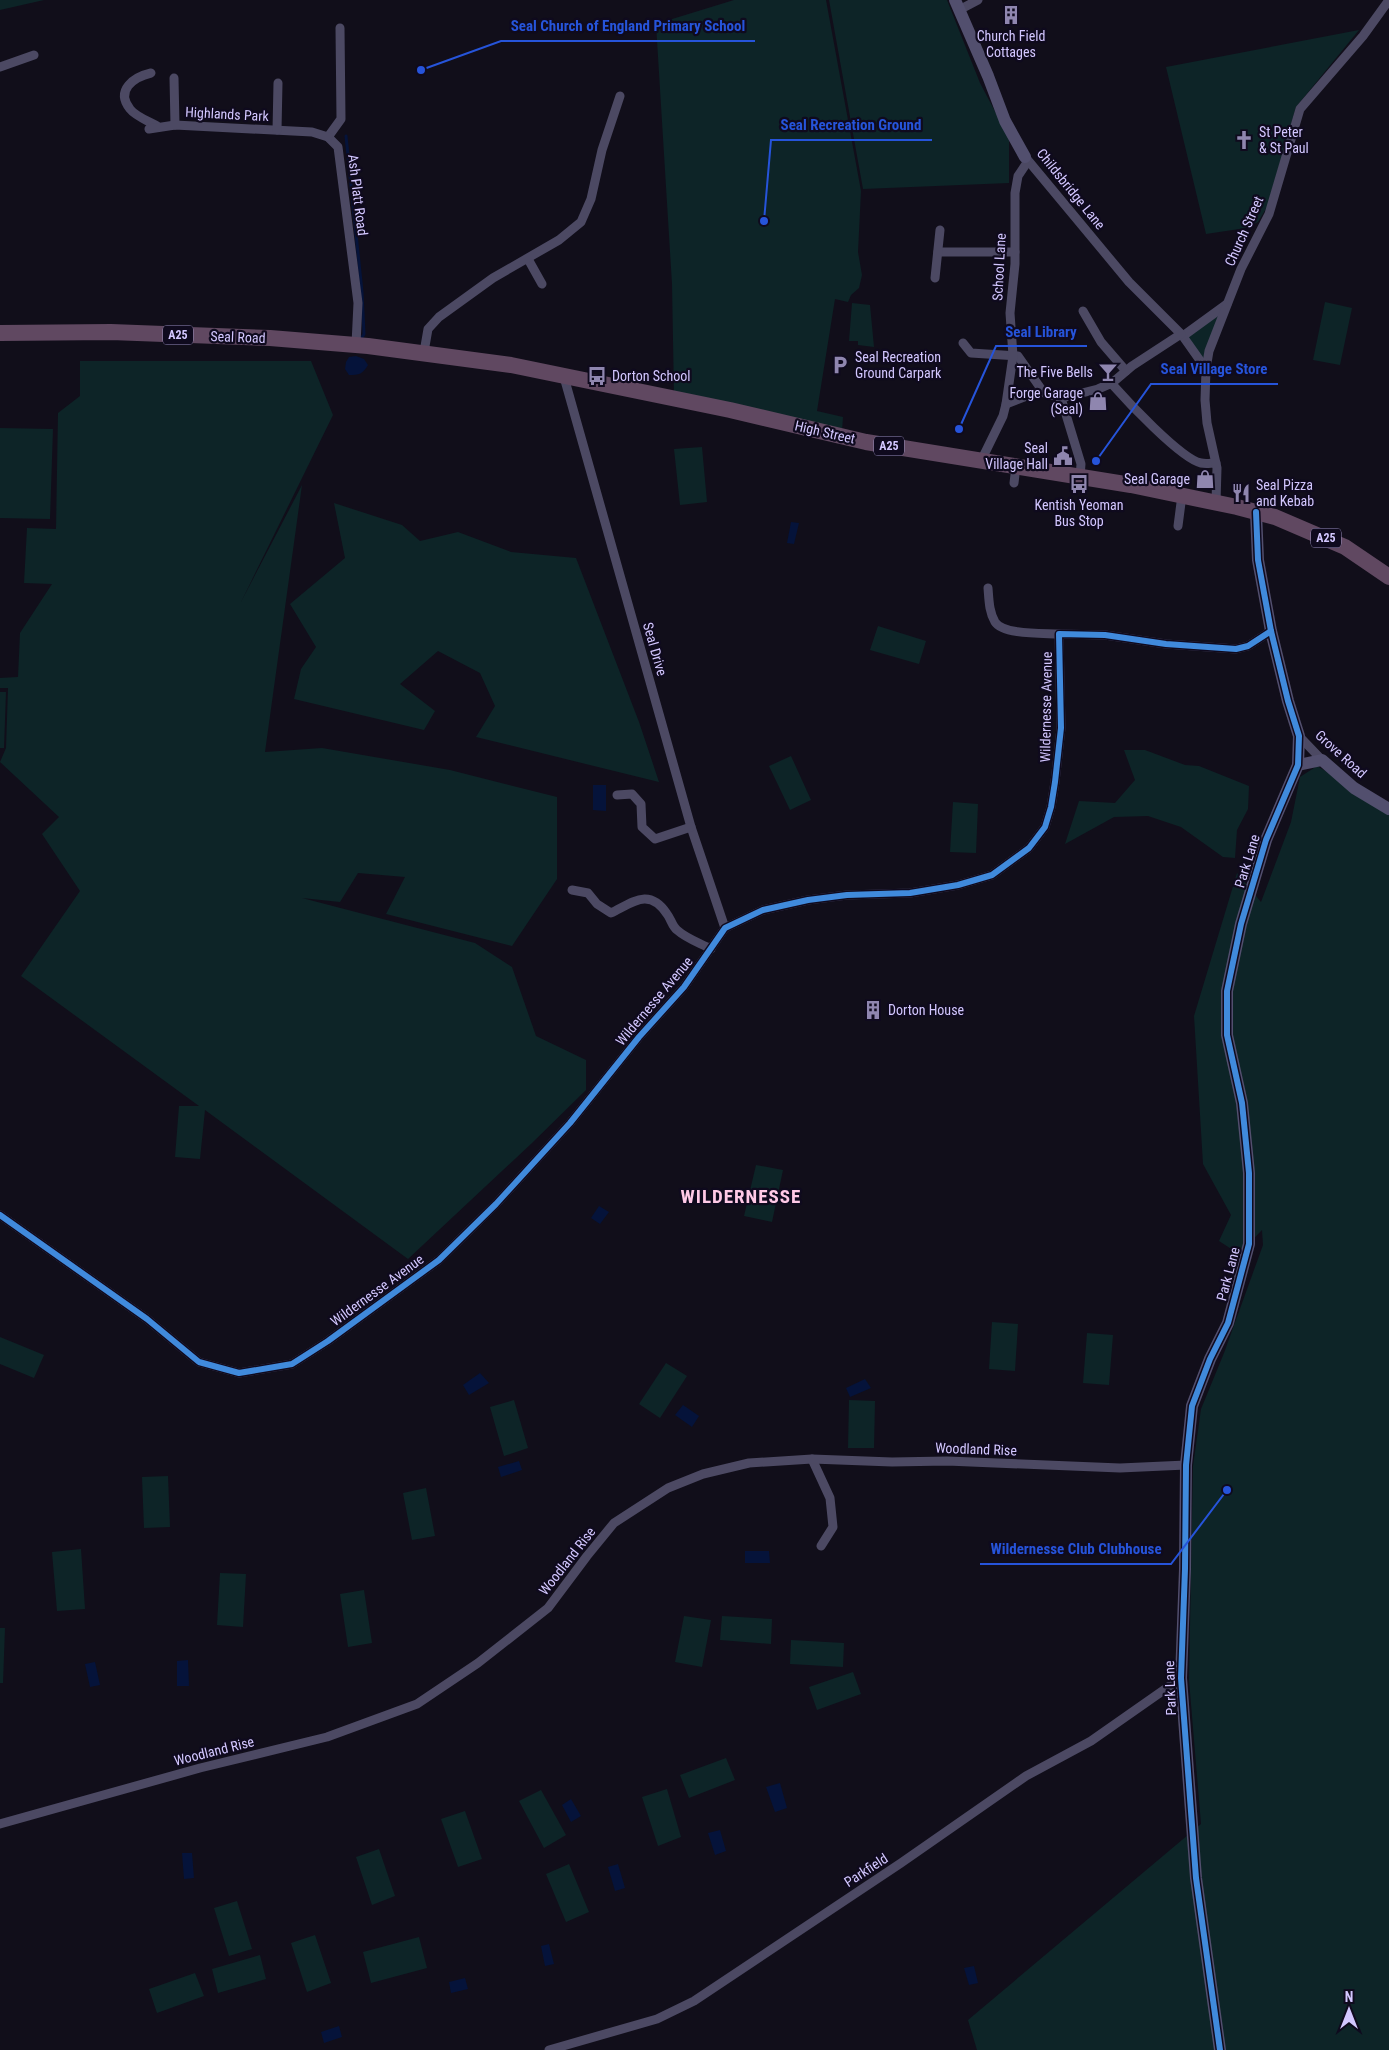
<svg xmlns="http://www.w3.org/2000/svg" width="1389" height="2050" viewBox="0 0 1389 2050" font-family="'Roboto Condensed',sans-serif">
	<rect width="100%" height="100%" fill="#110e1a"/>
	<!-- green -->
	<g fill="#0d2427">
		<polygon points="0,0 44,0 0,10"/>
		<polygon points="734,0 826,0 861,191 858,252 862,275 859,288 851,295 848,302 835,299 817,411 843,417 842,431 674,396 672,284 656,24"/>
		<polygon points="829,0 947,0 980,83 1009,138 1009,183 863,189"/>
		<polygon points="1359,30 1296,107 1267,207 1258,222 1246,228 1206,234 1166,67"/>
		<polygon points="1325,302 1352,308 1340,365 1313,360"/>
		<polygon points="852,303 870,305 874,347 858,345 858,341 849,341"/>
		<polygon points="1228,303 1206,369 1182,335"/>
		<polygon points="80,361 311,361 333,415 241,602 302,485 265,752 322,748 450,770 557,797 557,879 512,946 386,914 405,877 358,873 340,902 302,898 475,943 512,967 536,1036 586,1060 586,1090 532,1143 408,1259 205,1110 200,1159 175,1157 179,1106 199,1106 21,976 80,891 42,834 59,817 0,762 6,748 8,688 0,688 0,678 18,677 20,633 52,584 24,583 27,528 56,529 58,413 80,396"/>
		<polygon points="0,428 53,429 50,519 0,518"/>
		<polygon points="702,447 707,502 680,505 674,449"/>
		<polygon points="334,503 402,525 420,541 458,532 511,552 576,558 639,722 659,782 476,737 495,706 480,673 438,651 400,684 435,711 424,730 294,699 301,669 316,647 290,604 345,558"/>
		<polygon points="878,626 926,641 919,664 870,650"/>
		<polygon points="0,692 6,692 4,748 0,748"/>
		<polygon points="1124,750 1145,750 1185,765 1199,766 1249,786 1248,809 1237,830 1235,858 1223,857 1181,827 1148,816 1114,817 1065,844 1079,801 1115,803 1135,780"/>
		<polygon points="791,756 811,800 790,810 769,766"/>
		<polygon points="1317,766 1389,808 1389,2050 977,2050 968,2020 1201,1824 1189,1680 1193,1466 1201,1409 1224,1353 1263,1245 1262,1230 1239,1254 1219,1241 1231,1215 1203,1164 1194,1016 1237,873 1261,902 1291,822 1300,777"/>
		<polygon points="953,802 978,804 976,853 950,852"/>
		<polygon points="756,1165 783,1170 772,1222 744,1216"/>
		<polygon points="992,1322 1018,1324 1015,1371 989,1369"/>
		<polygon points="1087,1333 1113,1335 1109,1385 1083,1383"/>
		<polygon points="0,1337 44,1355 34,1378 0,1364"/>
		<polygon points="666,1363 687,1376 660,1418 639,1404"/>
		<polygon points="514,1400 528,1448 504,1456 490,1407"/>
		<polygon points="849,1400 875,1401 874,1448 848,1448"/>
		<polygon points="168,1476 170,1527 144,1528 142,1477"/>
		<polygon points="426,1488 435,1536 412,1540 403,1493"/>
		<polygon points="81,1549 85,1609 57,1611 52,1552"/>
		<polygon points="220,1573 246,1574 243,1627 217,1625"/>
		<polygon points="364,1590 372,1643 348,1647 340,1594"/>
		<polygon points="684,1616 711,1620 702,1667 675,1662"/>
		<polygon points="722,1616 772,1619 771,1644 720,1640"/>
		<polygon points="0,1628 5,1628 3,1683 0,1683"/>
		<polygon points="791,1640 844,1643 843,1667 790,1664"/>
		<polygon points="853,1672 861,1694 817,1710 809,1687"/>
		<polygon points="726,1758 735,1780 689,1798 680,1775"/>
		<polygon points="667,1789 681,1837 658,1846 642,1797"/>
		<polygon points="541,1790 566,1835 544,1848 519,1801"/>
		<polygon points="465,1811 482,1859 458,1867 441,1819"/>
		<polygon points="379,1849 395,1896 372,1905 356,1857"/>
		<polygon points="569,1864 589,1912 566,1922 546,1874"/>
		<polygon points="237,1901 252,1949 229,1956 214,1908"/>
		<polygon points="315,1935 331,1983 307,1992 291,1943"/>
		<polygon points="419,1937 427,1968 371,1983 363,1952"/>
		<polygon points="260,1955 266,1979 218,1993 212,1969"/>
		<polygon points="195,1973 204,1996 157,2013 149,1989"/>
	</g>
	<!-- water -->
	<g fill="#05133a">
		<path d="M 356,356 L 364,359 L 368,365 C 363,374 359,375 349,375 L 345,369 L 346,362 L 349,357 Z"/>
		<polygon points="791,522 799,523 794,544 787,543"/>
		<polygon points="593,785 606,785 606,811 593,810"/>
		<polygon points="599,1206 609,1212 600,1224 591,1218"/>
		<polygon points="480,1373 489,1383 469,1395 463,1385"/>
		<polygon points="865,1379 871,1388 850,1397 846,1388"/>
		<polygon points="683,1405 699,1416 692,1427 675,1415"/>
		<polygon points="519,1461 522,1470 501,1477 498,1467"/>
		<polygon points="745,1551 769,1551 770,1563 745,1563"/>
		<polygon points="188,1660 189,1686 177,1686 177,1661"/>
		<polygon points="95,1662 100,1685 90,1687 85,1664"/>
		<polygon points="780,1783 787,1808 775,1812 766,1787"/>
		<polygon points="571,1799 581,1816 571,1822 562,1805"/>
		<polygon points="720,1830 726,1851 715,1855 708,1833"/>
		<polygon points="182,1853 192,1853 194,1878 184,1879"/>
		<polygon points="618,1864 625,1888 615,1891 608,1867"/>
		<polygon points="549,1944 554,1964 545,1966 541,1946"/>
		<polygon points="974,1966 978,1983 969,1985 964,1968"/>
		<polygon points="465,1978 468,1989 451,1993 449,1982"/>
		<polygon points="339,2026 342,2037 324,2043 321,2032"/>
	</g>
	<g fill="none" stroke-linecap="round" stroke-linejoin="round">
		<!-- stream -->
		<polyline stroke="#05133a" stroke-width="3" points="346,136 362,292 364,334 361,339"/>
		<!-- street -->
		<g stroke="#4c4963" stroke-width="9">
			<polyline points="959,10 978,0"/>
			<polyline points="340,28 341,119 328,137 338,147 358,303 356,344"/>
			<polyline points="0,67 34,55"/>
			<path d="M 151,73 C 134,77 115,90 130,109 C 135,116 150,122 157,126"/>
			<polyline points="174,78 175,125"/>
			<polyline points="149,129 175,125 312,132 328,137"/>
			<polyline points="277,130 278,83"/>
			<polyline points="1026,158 1129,282 1182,335 1206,369"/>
			<polyline points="938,252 1015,252"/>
			<polyline points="528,259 542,284"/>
			<polyline points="935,278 940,230"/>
			<polyline points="1083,311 1101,342 1126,371"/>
			<polyline points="1183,336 1227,304"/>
			<polyline points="963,343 971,353 1018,356 1044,393 1062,398 1098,389 1112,383 1132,366 1181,334"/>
			<polyline points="424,352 428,329 439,317 493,278 559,240 581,222 591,199 602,150 620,96"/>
			<polyline points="564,377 691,827 725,928"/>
			<path d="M 1111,383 C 1126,400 1181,459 1201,463 C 1206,464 1211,463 1216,463"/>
			<polyline points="1061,398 1081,464 1080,477"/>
			<polyline points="1006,404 1042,390"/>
			<polyline points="981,461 1003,416 1006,404 1013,356 1010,313 1015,264 1015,193 1018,176 1028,161"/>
			<polyline points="1014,483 1016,466"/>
			<polyline points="1216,502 1217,468 1207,423 1205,400 1206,369 1209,351 1241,269 1269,214 1300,109 1363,36 1389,0"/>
			<polyline points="1178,526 1182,495"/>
			<path d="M 988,588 C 989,600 989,612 995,622 C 1003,635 1044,633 1059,634"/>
			<polyline points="1299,736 1322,760"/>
			<polyline points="617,795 632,794 641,804 642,827 655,839 691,827"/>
			<path d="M 572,890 L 588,893 L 597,904 L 611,913 C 632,903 649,887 667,914 C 671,919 672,926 677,930 C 687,939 700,943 711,949"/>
			<polyline points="0,1215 147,1319 199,1362 239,1373 292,1364 328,1341 439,1260 496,1204 570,1123 639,1037 684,987 725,928 763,910 808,900 847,895 910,893 958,885 992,875 1029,848 1045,827 1051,807 1055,782 1061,728 1059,634 1105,635 1166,644 1236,649 1248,646 1271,631"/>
			<polyline points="812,1459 830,1498 833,1527 821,1546"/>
			<polyline points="0,1824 200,1768 327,1737 417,1704 478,1663 548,1608 587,1556 614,1523 668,1488 703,1474 749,1463 812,1459 892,1462 947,1461 1120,1468 1186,1465"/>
			<polyline points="549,2050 657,2019 694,2001 901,1863 1026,1776 1091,1741 1181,1678"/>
		</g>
		<!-- secondary -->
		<g stroke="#524f6e" stroke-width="12">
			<polyline points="955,0 988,76 1005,121 1025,157"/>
			<polyline points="1298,765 1322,760 1354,788 1389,809"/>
			<polyline points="1220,2050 1196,1878 1181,1678 1185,1569 1186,1465 1192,1406 1210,1359 1228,1323 1249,1244 1249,1173 1242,1103 1227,1035 1227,991 1241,924 1266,840 1298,765 1299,736 1288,701 1271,631 1258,560 1256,512"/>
		</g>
		<!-- highway -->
		<polyline stroke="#604861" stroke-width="16" points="0,333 111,332 270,338 368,346 511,365 730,410 866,442 1131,485 1237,507 1275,517 1345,547 1389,577"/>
		<!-- cycleway casing -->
		<g stroke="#0f0a1e" stroke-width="9">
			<g id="cycleway">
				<polyline points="0,1215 147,1319 199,1362 239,1373 292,1364 328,1341 439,1260 496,1204 570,1123 639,1037 684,987 725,928 763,910 808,900 847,895 910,893 958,885 992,875 1029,848 1045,827 1051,807 1055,782 1061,728 1059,634 1105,635 1166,644 1236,649 1248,646 1271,631"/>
				<polyline points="1220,2050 1196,1878 1181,1678 1185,1569 1186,1465 1192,1406 1210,1359 1228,1323 1249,1244 1249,1173 1242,1103 1227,1035 1227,991 1241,924 1266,840 1298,765 1299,736 1288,701 1271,631 1258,560 1256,512"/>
			</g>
		</g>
		<!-- cycleway -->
		<use href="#cycleway" stroke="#408adc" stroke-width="6"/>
	</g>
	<!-- icons -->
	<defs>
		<g id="building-bare" transform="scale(1.5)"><path d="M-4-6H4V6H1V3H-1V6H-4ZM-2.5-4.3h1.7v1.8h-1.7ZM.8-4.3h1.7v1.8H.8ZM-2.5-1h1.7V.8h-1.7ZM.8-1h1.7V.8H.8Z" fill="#8f86af" stroke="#0f0a1e" stroke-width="2.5" paint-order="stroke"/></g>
		<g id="church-bare" transform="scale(1.5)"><path d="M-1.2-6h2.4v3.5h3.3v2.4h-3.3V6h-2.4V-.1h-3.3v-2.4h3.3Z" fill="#8f86af" stroke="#0f0a1e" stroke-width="2.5" paint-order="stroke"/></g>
		<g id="parking-bare" transform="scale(1.5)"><path d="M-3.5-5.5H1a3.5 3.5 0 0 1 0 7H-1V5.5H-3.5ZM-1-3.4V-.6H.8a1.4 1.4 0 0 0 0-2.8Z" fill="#8f86af" stroke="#0f0a1e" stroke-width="2.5" paint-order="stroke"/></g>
		<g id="bar-bare" transform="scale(1.5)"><path d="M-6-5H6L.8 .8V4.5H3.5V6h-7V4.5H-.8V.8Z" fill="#8f86af" stroke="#0f0a1e" stroke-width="2.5" paint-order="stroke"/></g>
		<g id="bus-bare" transform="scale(1.5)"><path d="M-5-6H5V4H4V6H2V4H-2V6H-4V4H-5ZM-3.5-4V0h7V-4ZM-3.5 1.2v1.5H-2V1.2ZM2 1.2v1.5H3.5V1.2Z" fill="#8f86af" stroke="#0f0a1e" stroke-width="2.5" paint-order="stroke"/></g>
		<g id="shop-bare" transform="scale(1.5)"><path d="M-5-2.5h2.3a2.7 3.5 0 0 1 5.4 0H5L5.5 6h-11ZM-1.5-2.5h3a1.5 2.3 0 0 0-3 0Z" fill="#8f86af" stroke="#0f0a1e" stroke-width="2.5" paint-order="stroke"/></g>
		<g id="civic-bare" transform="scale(1.5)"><path d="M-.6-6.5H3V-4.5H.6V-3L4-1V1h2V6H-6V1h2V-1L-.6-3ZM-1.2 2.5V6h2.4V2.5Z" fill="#8f86af" stroke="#0f0a1e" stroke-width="2.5" paint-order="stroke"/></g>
		<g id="restaurant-bare" transform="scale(1.5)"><path d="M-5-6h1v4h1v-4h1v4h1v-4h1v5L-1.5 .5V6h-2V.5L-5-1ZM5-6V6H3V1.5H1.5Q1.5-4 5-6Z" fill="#8f86af" stroke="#0f0a1e" stroke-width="2.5" paint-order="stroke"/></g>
	</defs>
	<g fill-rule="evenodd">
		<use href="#building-bare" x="1011" y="15"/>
		<use href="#church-bare" x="1244" y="140"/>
		<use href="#parking-bare" x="840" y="365"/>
		<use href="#bar-bare" x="1108" y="372"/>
		<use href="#bus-bare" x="597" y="376"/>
		<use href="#shop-bare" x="1098" y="401"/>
		<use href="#civic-bare" x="1063" y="456"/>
		<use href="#shop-bare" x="1205" y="479"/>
		<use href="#bus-bare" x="1079" y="484"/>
		<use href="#restaurant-bare" x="1241" y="493"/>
		<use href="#building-bare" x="873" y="1010"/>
	</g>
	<g text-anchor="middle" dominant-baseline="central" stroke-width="4.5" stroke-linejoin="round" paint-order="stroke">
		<!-- shield labels -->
		<g fill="#0f0a1e" stroke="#988ebc" stroke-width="1">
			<rect x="163" y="325.5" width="30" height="19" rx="4"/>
			<rect x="874" y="436.5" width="30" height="19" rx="4"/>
			<rect x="1311" y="528.5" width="30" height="19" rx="4"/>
		</g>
		<g font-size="12" font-weight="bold" fill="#d3c7ff">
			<text x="178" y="335">A25</text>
			<text x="889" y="446">A25</text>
			<text x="1326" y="538">A25</text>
		</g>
		<!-- poi labels -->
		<g font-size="14" fill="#d3c7ff" stroke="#0f0a1e" text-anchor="start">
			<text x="1011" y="36" text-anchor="middle">Church Field<tspan x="1011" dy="16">Cottages</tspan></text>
			<text x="1259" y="132">St Peter<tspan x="1259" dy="16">&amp; St Paul</tspan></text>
			<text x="855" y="357">Seal Recreation<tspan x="855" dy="16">Ground Carpark</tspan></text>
			<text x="1093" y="372" text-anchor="end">The Five Bells</text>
			<text x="612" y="376">Dorton School</text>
			<text x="1083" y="393" text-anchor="end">Forge Garage<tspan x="1083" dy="16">(Seal)</tspan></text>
			<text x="1048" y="448" text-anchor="end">Seal<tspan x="1048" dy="16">Village Hall</tspan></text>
			<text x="1190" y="479" text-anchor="end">Seal Garage</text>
			<text x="1256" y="485">Seal Pizza<tspan x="1256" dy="16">and Kebab</tspan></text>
			<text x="1079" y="505" text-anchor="middle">Kentish Yeoman<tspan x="1079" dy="16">Bus Stop</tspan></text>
			<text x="888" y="1010">Dorton House</text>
		</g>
		<!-- street labels -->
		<g font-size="14" fill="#d3c7ff" stroke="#0f0a1e">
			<text transform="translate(227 114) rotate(3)">Highlands Park</text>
			<text transform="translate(1071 189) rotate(51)">Childsbridge Lane</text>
			<text transform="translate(358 195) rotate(83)">Ash Platt Road</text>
			<text transform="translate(1244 231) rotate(-66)">Church Street</text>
			<text transform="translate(999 267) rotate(-87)">School Lane</text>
			<text transform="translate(238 337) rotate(2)">Seal Road</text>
			<text transform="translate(825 432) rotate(13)">High Street</text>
			<text transform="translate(655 649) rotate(74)">Seal Drive</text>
			<text transform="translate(1046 707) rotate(-89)">Wildernesse Avenue</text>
			<text transform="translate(1341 754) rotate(42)">Grove Road</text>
			<text transform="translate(1247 861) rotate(-73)">Park Lane</text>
			<text transform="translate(654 1001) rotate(-50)">Wildernesse Avenue</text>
			<text transform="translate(1228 1274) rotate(-75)">Park Lane</text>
			<text transform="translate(377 1290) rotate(-36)">Wildernesse Avenue</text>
			<text transform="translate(976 1449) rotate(2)">Woodland Rise</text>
			<text transform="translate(567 1561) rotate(-52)">Woodland Rise</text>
			<text transform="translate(1170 1688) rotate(-92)">Park Lane</text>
			<text transform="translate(214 1751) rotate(-14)">Woodland Rise</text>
			<text transform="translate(866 1870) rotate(-33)">Parkfield</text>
		</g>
		<!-- district labels -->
		<g font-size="19" font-weight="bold" letter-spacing="1" fill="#ffc9e6" stroke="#0f0a1e">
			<text x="741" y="1196">WILDERNESSE</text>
		</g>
	</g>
	<!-- callouts -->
	<path fill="none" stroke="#2654da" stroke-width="2" d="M421 70L501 41H755M764 221L771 140H932M959 429L996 346H1087M1096 461L1151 384H1278M1227 1490L1171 1564H980"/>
	<g fill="#2654da" stroke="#0f0a1e" stroke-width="2">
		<circle cx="421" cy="70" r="5"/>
		<circle cx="764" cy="221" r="5"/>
		<circle cx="959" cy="429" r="5"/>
		<circle cx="1096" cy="461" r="5"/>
		<circle cx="1227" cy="1490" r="5"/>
	</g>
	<g font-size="15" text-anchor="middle" font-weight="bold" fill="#2654da" stroke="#0f0a1e" stroke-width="4.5" stroke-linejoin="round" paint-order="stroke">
		<text x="628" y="31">Seal Church of England Primary School</text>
		<text x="851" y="130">Seal Recreation Ground</text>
		<text x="1041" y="337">Seal Library</text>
		<text x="1214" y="374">Seal Village Store</text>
		<text x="1076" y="1554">Wildernesse Club Clubhouse</text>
	</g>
	<!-- north arrow -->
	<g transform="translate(1349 2010)" stroke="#0f0a1e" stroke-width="4" paint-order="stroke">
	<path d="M0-4L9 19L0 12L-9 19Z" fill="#d3c7ff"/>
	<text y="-8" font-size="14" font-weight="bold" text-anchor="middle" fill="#d3c7ff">N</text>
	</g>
</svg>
